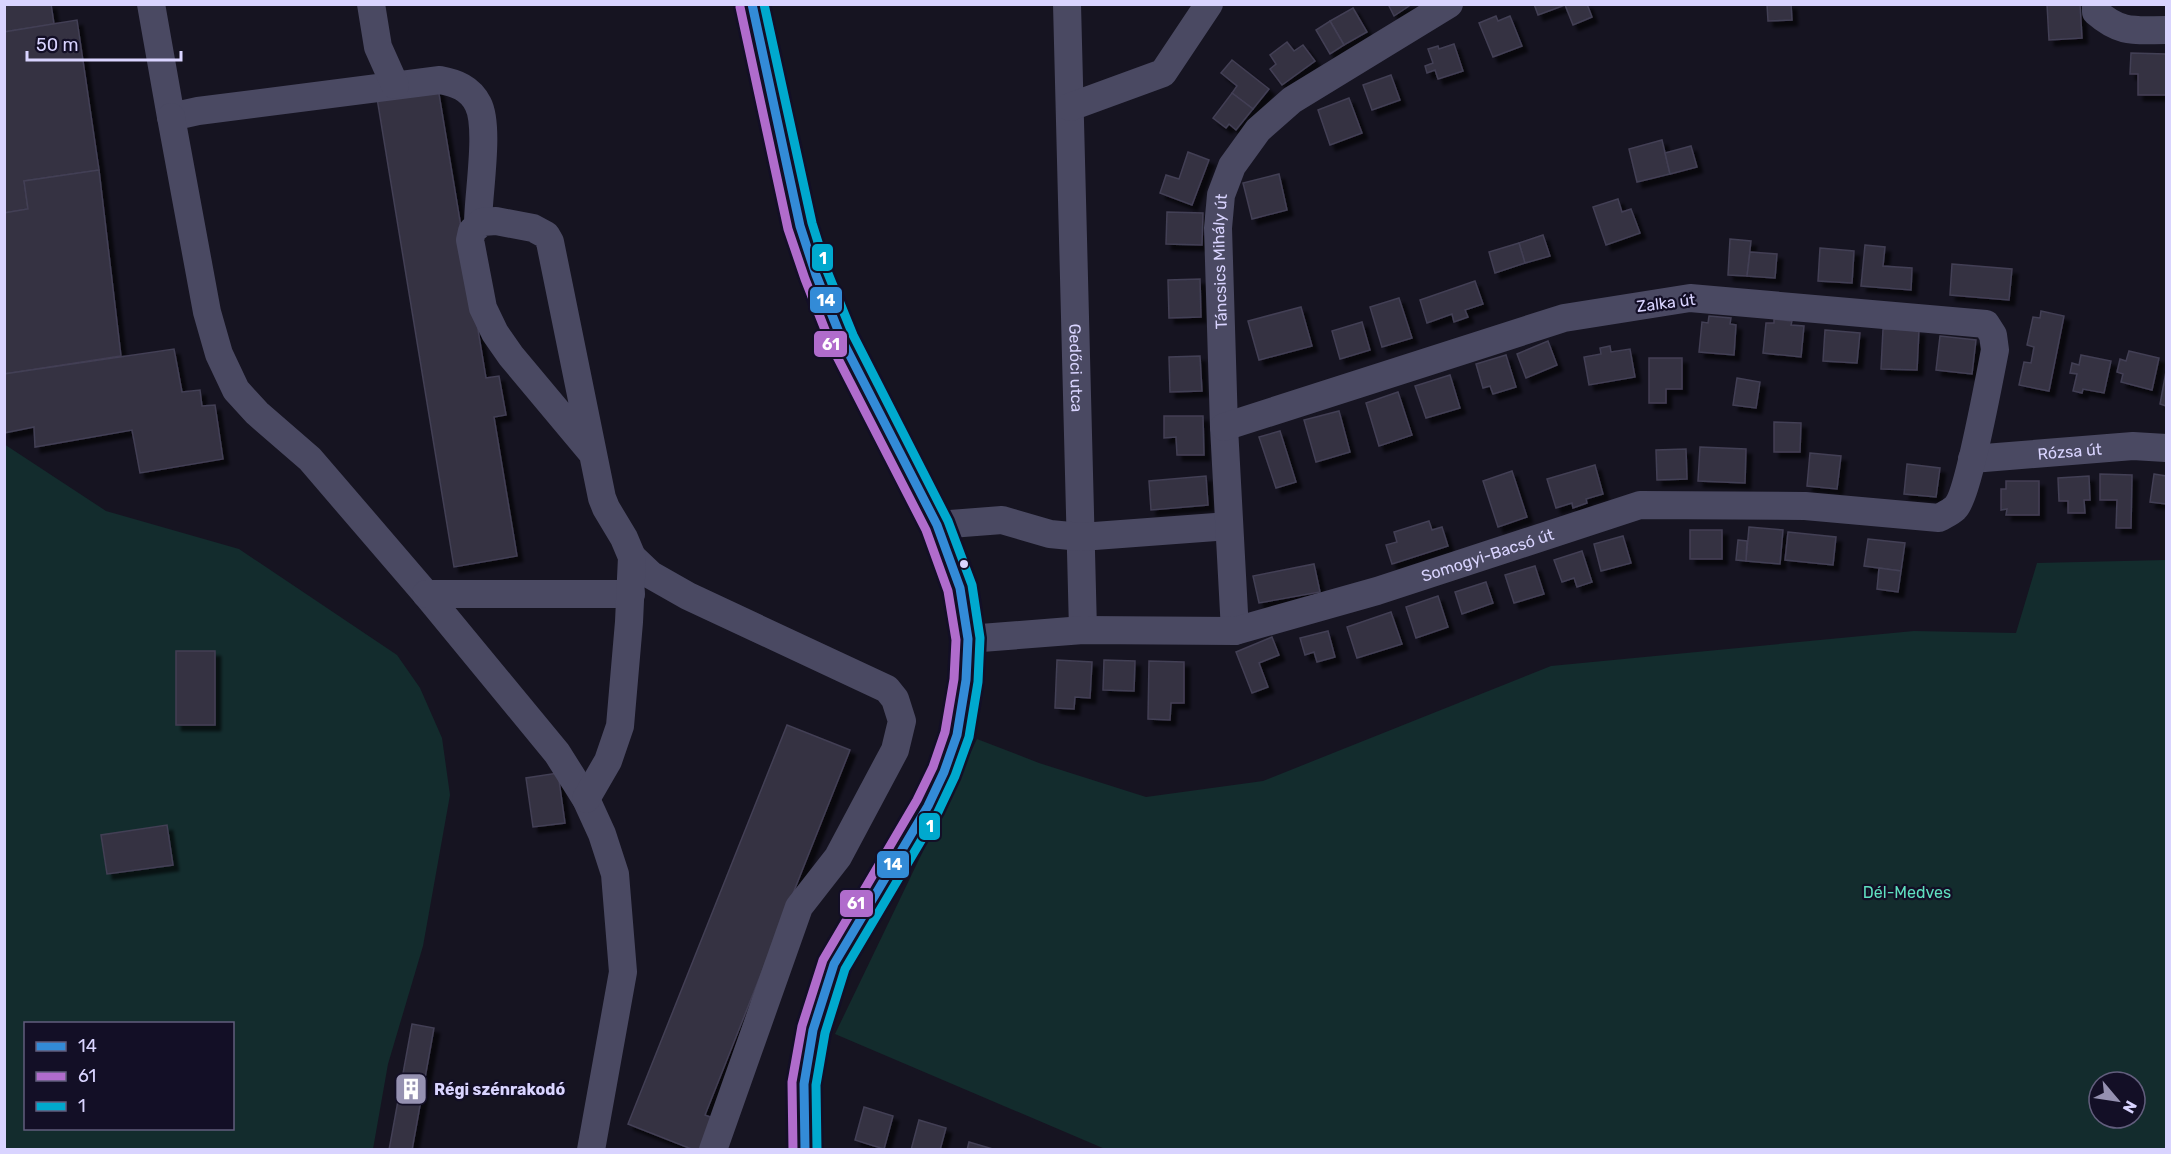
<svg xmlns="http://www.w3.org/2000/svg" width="2171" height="1154" viewBox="0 0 2171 1154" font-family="Rubik,sans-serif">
	<defs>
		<filter id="shadow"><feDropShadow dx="5.5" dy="5.5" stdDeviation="1.5" flood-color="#0009"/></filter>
	</defs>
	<rect width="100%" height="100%" fill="#161421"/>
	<!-- green -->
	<g fill="#132c2d" fill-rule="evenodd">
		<path d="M 4,444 L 106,511 L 239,549 L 397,655 L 420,688 L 442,738 L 450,795 L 423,946 L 388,1064 L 373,1149 L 5,1149 ZM 26,1024 L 232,1024 L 232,1128 L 26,1128 Z"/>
		<path d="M 2166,560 L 2166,1149 L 1105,1149 L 835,1034 L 977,739 L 1039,763 L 1146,797 L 1263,781 L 1551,666 L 1914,631 L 2016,633 L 2037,563 ZM 2099,1082 L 2135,1082 L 2135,1118 L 2099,1118 Z"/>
	</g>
	<!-- building -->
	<g fill="#343243" stroke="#433f54" stroke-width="1.5" filter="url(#shadow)">
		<polygon points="4,4 51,4 54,24 4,32"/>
		<polygon points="1388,4 1412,4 1394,16"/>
		<polygon points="1534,4 1587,4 1592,17 1573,25 1565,5 1538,15"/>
		<polygon points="1767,4 1791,4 1792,20 1768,21"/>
		<polygon points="2047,4 2080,4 2082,38 2049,40"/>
		<polygon points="1353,8 1367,32 1344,45 1330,21"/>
		<polygon points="1496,16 1498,21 1510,16 1522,46 1493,57 1479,23"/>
		<polygon points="77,20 99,170 24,181 28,209 4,213 4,32"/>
		<polygon points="1330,21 1344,45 1330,54 1316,30"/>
		<polygon points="1287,42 1294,51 1303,45 1315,61 1282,85 1270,69 1276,64 1270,55"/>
		<polygon points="1454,44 1463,71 1438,79 1435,70 1427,73 1425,66 1433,63 1428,49 1438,46 1439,49"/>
		<polygon points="2131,53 2166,54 2166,95 2138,95 2138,74 2130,74"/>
		<polygon points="1232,60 1269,89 1253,109 1232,93 1237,86 1221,73"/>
		<polygon points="1391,75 1400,100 1372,110 1363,85"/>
		<polygon points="438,88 486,378 499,376 506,415 494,417 517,556 454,567 377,98"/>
		<polygon points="1232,93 1253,109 1236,130 1229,124 1226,128 1213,118"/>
		<polygon points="1349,98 1362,133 1330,145 1318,110"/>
		<polygon points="1662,140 1670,174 1637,182 1629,149"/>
		<polygon points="1691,146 1697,167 1670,174 1665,153"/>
		<polygon points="1188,152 1209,160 1192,205 1160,193 1166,175 1179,179"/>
		<polygon points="99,170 121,356 4,374 4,213 28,209 24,181"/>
		<polygon points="1279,174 1287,210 1252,219 1243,183"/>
		<polygon points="1618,199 1622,212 1631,209 1640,233 1606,245 1593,207"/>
		<polygon points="1167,212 1203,213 1202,245 1166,244"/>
		<polygon points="1543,235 1550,256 1525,263 1519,243"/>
		<polygon points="1730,239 1751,241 1747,276 1728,275"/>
		<polygon points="1519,243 1525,263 1495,273 1489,252"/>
		<polygon points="1865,245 1885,247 1883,266 1912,268 1911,290 1861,286"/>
		<polygon points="1820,248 1854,251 1852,283 1818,281"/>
		<polygon points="1750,252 1777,254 1775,278 1747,276"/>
		<polygon points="1952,264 2012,269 2009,300 1950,295"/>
		<polygon points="1200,279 1201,317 1169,318 1168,280"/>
		<polygon points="1475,281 1483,304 1465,310 1468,317 1454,322 1452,314 1427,323 1420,300"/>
		<polygon points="1399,298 1412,338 1382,347 1370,307"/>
		<polygon points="1301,307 1312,346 1259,360 1248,321"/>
		<polygon points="2041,311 2064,316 2049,391 2019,385 2024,362 2031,363 2034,347 2027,345 2033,317 2040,318"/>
		<polygon points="1709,316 1731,318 1730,324 1736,325 1734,355 1699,352 1702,322 1708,323"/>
		<polygon points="1774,319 1792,321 1791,325 1804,326 1801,357 1763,353 1766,323 1774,323"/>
		<polygon points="1362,322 1370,350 1340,359 1332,331"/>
		<polygon points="1883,329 1919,330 1917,370 1881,369"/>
		<polygon points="1825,330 1860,333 1857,363 1823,361"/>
		<polygon points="1940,336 1976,340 1972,374 1936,370"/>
		<polygon points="1548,341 1557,365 1526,378 1517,354"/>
		<polygon points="1610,346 1611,352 1630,349 1635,377 1589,385 1584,357 1601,354 1600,348"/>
		<polygon points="174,349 182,392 200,390 202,406 215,405 223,459 140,473 132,430 35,447 34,427 4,433 4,374"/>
		<polygon points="2129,351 2159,358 2152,390 2121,382 2123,374 2117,372 2120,359 2126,361"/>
		<polygon points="1506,355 1516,387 1493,394 1490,386 1483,388 1476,364"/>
		<polygon points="2081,355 2111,361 2104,393 2083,389 2082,393 2073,391 2077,374 2070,373 2072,363 2079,365"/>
		<polygon points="1200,356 1202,391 1170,392 1169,357"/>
		<polygon points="1649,358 1682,358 1682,389 1666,389 1666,403 1649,403"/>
		<polygon points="2166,372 2166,406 2160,404"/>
		<polygon points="1450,375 1460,408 1426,418 1415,386"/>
		<polygon points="1737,378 1760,382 1756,408 1733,405"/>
		<polygon points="1398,392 1412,435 1379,446 1366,403"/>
		<polygon points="1339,411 1350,452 1316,462 1304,420"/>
		<polygon points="1164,416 1203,416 1204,455 1177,455 1176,437 1164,438"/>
		<polygon points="1774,422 1801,423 1800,452 1774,452"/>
		<polygon points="1280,431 1296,482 1276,488 1259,437"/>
		<polygon points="1700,447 1746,449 1745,483 1698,481"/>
		<polygon points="1686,449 1687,479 1657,480 1656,450"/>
		<polygon points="1810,453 1841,456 1837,489 1807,486"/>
		<polygon points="1907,464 1940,468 1936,497 1904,494"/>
		<polygon points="1595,465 1603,494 1586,499 1587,503 1573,508 1572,503 1556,508 1547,479"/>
		<polygon points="1512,471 1527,517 1498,527 1483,481"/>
		<polygon points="2100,474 2132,475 2131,528 2116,528 2117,500 2100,500"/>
		<polygon points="2154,474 2166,476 2166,504 2150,502"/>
		<polygon points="1206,476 1208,505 1151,510 1149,481"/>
		<polygon points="2089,476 2090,500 2084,500 2085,513 2068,513 2068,501 2059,501 2058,478"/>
		<polygon points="2006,481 2039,481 2039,515 2006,515 2007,509 2001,510 2001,489 2006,489"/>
		<polygon points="1429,521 1432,530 1442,527 1448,546 1392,564 1386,545 1397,542 1394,532"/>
		<polygon points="1749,527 1783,530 1780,564 1746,561"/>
		<rect x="1690" y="530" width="32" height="29"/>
		<polygon points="1788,532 1836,537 1833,565 1785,560"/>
		<polygon points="1623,536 1631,563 1601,571 1594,544"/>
		<polygon points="1868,539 1905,543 1901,571 1864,566"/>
		<polygon points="1738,540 1747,541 1746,561 1736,560"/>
		<polygon points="1582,551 1592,582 1577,587 1574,578 1562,582 1554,560"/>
		<polygon points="1314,564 1320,592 1259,603 1253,576"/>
		<polygon points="1535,566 1544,594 1514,603 1505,575"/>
		<polygon points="1879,568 1901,571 1898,592 1877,589"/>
		<polygon points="1486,582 1493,603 1462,614 1455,592"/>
		<polygon points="1438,596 1448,627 1416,638 1406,607"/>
		<polygon points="1391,612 1402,644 1357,658 1347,627"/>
		<polygon points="1328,631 1335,657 1317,662 1314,652 1305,655 1300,638"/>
		<polygon points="1272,637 1279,655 1259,663 1268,687 1252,693 1236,652"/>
		<rect x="176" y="651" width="39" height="74"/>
		<polygon points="1057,660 1092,662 1090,698 1075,697 1074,709 1055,708"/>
		<polygon points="1104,660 1135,661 1134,691 1103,690"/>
		<polygon points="1149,661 1184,662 1184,703 1171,703 1170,720 1148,719"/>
		<polygon points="787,725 850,750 705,1115 718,1120 706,1150 694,1150 628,1124"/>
		<polygon points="558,773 565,823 533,827 526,778"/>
		<polygon points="167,825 173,865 107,874 101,835"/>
		<polygon points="412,1024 434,1028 412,1150 389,1150"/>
		<polygon points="864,1107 893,1116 884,1149 855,1140"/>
		<polygon points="919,1120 946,1128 940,1150 911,1150"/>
		<polygon points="969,1142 996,1150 967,1150"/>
	</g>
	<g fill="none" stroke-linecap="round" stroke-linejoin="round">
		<!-- minor -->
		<g stroke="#4a4962" stroke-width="28">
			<path d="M 151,4 L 171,117 L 198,111 L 440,80 C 456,83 470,88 478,104 C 490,127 478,195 478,224"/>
			<polyline points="371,4 378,47 395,85"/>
			<path id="s1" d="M 1067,4 L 1083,630"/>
			<path d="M 2096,4 L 2096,12 C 2121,34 2135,30 2166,30"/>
			<polyline points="1070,107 1163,73 1209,4"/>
			<polyline points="171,117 207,312 219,354 236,390 257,413 310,459 426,594 557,753 586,799 602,834 615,874 623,972 591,1150"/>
			<path id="s2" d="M 1972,459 L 2133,446 L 2166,448"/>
			<polyline points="937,525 1002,520 1050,534 1081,537 1229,526"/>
			<polyline points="632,557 651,575 688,596 887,689 895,699 902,721 895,750 838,857 799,907 713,1150"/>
			<polyline points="426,594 631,594"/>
			<path id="s3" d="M 1235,631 L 1224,427 L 1218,228 L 1221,195 L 1232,166 L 1258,130 L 1292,100 L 1449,4"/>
			<path id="s4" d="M 968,639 L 1083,630 L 1235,631 L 1377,591 L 1640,505 L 1805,506 L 1939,518 C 1944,515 1951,512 1955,508 C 1968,496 1990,375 1995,350 L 1993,335 L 1986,324 L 1690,298 L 1564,318 L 1224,427"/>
			<polyline points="586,799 608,761 620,726 629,622 632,557 624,538 606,508 602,498 550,242 546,235 533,228 496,221 482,222 472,231 470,240 483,308 495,333 511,356 593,454"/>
		</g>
		<!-- major -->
		<polyline stroke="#5e5373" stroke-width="33" points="752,4 800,226 816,275 842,340 937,525 960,588 968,639 966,680 957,735 944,772 928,806 834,964 813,1030 804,1084 805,1150"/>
		<!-- bus-1 casing -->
		<g stroke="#130f26" stroke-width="14">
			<polyline id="bus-1" points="752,4 800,226 816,275 842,340 937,525 960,588 968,639 966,680 957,735 944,772 928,806 834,964 813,1030 804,1084 805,1150"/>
		</g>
		<!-- bus-2 casing -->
		<g stroke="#130f26" stroke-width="14">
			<polyline id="bus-2" points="740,7 788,229 805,279 831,345 926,530 948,591 956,640 954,679 945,732 933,767 917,800 823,960 802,1026 792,1082 793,1150"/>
		</g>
		<!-- bus-3 casing -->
		<g stroke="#130f26" stroke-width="14">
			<polyline id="bus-3" points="764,4 812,223 827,271 853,335 948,521 972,585 980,638 978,682 969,737 955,776 938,812 845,969 825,1033 816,1085 817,1150"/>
		</g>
		<!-- bus-1 -->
		<use href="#bus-1" stroke="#338bd7" stroke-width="9"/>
		<!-- bus-2 -->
		<use href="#bus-2" stroke="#b06ccc" stroke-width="9"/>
		<!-- bus-3 -->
		<use href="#bus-3" stroke="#00a9ce" stroke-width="9"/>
	</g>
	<!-- icons -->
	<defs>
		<g id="building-square" transform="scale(1.725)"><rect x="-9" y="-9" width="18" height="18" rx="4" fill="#9591b1" stroke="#130f26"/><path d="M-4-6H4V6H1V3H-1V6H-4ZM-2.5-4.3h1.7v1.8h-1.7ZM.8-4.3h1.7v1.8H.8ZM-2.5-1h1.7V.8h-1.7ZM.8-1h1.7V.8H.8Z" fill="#fff"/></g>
	</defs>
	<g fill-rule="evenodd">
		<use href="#building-square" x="411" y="1089"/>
	</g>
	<!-- markers -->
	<circle fill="#d9d4ff" stroke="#130f26" stroke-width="2" cx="964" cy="564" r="5"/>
	<g text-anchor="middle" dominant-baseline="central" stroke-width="4.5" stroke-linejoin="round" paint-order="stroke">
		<!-- street labels -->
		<g font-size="16" fill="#d9d4ff" stroke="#130f26">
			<text stroke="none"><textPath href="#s3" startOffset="370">Táncsics Mihály út</textPath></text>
			<text transform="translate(1666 303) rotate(-7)">Zalka út</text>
			<text stroke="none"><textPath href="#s1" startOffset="364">Gedőci utca</textPath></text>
			<text stroke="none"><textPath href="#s2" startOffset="98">Rózsa út</textPath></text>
			<text stroke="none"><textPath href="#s4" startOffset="531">Somogyi-Bacsó út</textPath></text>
		</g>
		<!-- park labels -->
		<g font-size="16" fill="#5fe0c0" stroke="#130f26">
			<text x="1907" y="892">Dél-Medves</text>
		</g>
		<!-- poi labels -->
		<g font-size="16" font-weight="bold" fill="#d9d4ff" stroke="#130f26" text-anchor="start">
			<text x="434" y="1089">Régi szénrakodó</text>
		</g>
	</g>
	<g stroke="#130f26" stroke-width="2">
		<rect x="811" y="243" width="23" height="29" rx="6" fill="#00a9ce"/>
		<rect x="809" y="286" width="34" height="28" rx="6" fill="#338bd7"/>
		<rect x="813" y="330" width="35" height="28" rx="6" fill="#b06ccc"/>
		<rect x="918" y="812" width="23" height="29" rx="6" fill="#00a9ce"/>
		<rect x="876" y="850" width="34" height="29" rx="6" fill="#338bd7"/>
		<rect x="839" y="889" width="35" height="29" rx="6" fill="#b06ccc"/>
	</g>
	<g font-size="16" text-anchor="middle" font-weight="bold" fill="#fff">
		<text x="823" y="264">1</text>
		<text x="826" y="306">14</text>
		<text x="831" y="350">61</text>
		<text x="930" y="832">1</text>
		<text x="893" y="870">14</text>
		<text x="856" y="909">61</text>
	</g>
	<!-- border -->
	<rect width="2171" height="1154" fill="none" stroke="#d9d4ff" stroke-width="12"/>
	<!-- legend -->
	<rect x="24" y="1022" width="210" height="108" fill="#130f26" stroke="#625e7d" stroke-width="1.5"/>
	<rect x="36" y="1042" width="30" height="9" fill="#338bd7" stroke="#625e7d" stroke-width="1.5"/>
	<text x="78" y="1052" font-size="18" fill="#d9d4ff">14</text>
	<rect x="36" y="1072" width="30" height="9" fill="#b06ccc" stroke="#625e7d" stroke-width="1.5"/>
	<text x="78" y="1082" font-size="18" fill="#d9d4ff">61</text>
	<rect x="36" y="1102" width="30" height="9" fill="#00a9ce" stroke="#625e7d" stroke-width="1.5"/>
	<text x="78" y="1112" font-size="18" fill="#d9d4ff">1</text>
	<!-- north arrow -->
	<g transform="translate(2117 1100) rotate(119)"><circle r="28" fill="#130f26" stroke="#625e7d" stroke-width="1.5"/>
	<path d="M0-4.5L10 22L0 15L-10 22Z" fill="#9591b1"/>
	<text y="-9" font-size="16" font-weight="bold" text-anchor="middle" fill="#d9d4ff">N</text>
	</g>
	<!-- scale -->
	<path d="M27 51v9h154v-9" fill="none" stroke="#d9d4ff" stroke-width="3"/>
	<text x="36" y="51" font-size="18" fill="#d9d4ff" stroke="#130f26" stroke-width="4.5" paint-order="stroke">50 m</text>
</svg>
